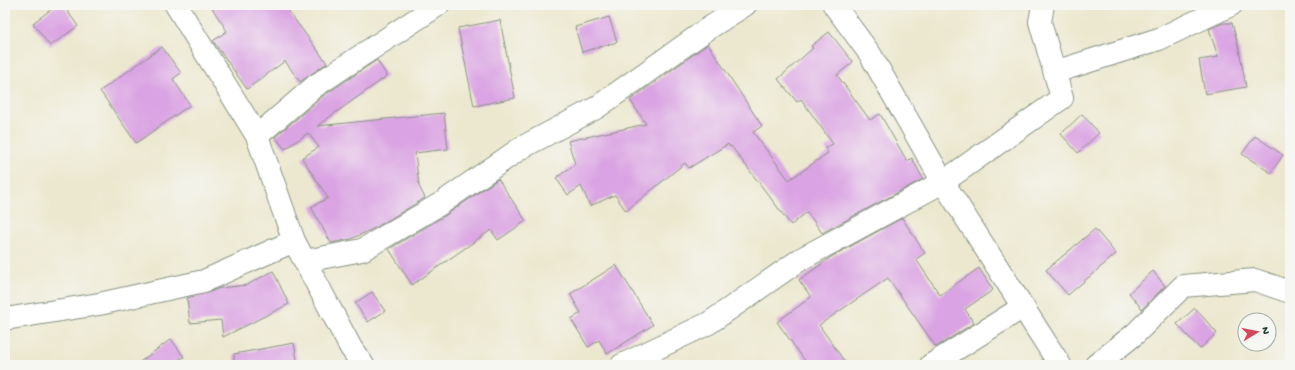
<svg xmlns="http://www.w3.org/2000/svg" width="1295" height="370" viewBox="0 0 1295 370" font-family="'Gochi Hand',sans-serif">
	<rect width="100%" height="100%" fill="#f6f6f2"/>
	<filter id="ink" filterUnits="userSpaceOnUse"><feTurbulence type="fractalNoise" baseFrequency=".025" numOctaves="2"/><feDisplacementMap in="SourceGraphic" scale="8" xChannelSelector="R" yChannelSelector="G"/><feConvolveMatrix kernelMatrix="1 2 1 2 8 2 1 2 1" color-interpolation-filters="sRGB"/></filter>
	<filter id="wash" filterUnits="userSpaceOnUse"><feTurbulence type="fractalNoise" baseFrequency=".012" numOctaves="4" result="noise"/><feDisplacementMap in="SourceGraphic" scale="16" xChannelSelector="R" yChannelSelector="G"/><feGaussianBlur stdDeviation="0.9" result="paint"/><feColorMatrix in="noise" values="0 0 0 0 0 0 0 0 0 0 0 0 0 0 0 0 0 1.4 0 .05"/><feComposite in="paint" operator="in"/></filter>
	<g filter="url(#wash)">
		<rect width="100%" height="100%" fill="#ece8cf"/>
		<g id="blocks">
			<!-- building -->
			<g fill="#daa3e3">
				<polygon points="57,5 63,5 78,26 50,46 33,23"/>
				<polygon points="210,5 284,5 327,63 300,82 285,61 247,89 213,41 227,31"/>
				<polygon points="609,17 617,42 582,52 575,27"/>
				<polygon points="500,20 515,98 474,106 458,28"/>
				<polygon points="1223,23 1232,23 1239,49 1246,87 1205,94 1199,60 1218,57 1209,29"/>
				<polygon points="829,32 853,62 837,75 870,120 880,114 907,161 912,158 923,179 822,233 807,212 791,225 731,146 730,147 728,144 689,168 685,163 626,211 615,195 590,206 581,186 568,195 556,178 575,164 568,141 646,124 630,100 708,44 762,126 753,132 789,180 828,153 825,148 833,144 801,99 797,102 778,79 813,48 811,46"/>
				<polygon points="162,47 181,73 173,79 190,105 136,143 100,91"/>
				<polygon points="377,60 387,76 317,126 444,113 448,149 415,153 419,186 425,198 375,228 351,239 331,243 311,207 328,198 302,158 319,147 308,133 285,149 275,137 323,96"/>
				<polygon points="1082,114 1099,133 1078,153 1061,134"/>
				<polygon points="1255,136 1283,155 1271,173 1242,154"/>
				<polygon points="498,179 526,221 498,240 491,230 412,285 389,249 446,215"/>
				<polygon points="902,218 925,253 916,259 940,295 979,268 993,290 965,309 974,323 936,347 888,278 819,325 847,365 808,365 777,322 811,297 799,280 831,257"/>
				<polygon points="1095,229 1116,254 1068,295 1046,270"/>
				<polygon points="616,265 653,325 607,354 599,340 588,347 571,319 581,313 570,294"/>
				<polygon points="273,271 289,304 223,337 221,320 190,323 187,298 207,293 220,288 247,285"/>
				<polygon points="1153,271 1165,286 1142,309 1129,293"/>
				<polygon points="372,292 385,311 368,322 355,303"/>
				<polygon points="1195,308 1217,333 1200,349 1177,324"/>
				<polygon points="171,339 184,357 168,365 136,365"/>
				<polygon points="294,343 298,365 234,365 234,354"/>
			</g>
		</g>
	</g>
	<g filter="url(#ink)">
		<use href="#blocks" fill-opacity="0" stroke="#869282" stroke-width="1"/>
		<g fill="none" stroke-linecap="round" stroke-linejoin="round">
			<!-- street casing -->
			<g stroke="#869282" stroke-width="24">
				<g id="street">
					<polyline points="176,5 257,136 294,241 351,348 363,365"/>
					<polyline points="834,5 870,54 943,182 1060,365"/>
					<polyline points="1055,72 1159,39 1231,5"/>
					<polyline points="257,136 315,86 438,5"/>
					<polyline points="305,261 362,250 440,204 521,148 596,108 709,28 745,5"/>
					<polyline points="5,319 99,304 204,281 294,241"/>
					<polyline points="622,365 709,323 801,259 943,182 1062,98 1040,22 1043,5"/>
					<polyline points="931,365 1023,307"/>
					<polyline points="1096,365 1135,334 1183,286 1255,280 1290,292"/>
				</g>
			</g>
			<!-- street -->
			<use href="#street" stroke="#fff" stroke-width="22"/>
		</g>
	</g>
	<!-- margin -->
	<rect width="1295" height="370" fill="none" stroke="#f6f6f2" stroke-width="20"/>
	<!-- north arrow -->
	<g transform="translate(1257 332) rotate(80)"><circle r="19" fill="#f6f6f2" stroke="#a0aca6"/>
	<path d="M0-3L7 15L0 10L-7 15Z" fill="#d1495b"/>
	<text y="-6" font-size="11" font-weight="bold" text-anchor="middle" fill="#1f3d34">N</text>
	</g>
</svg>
